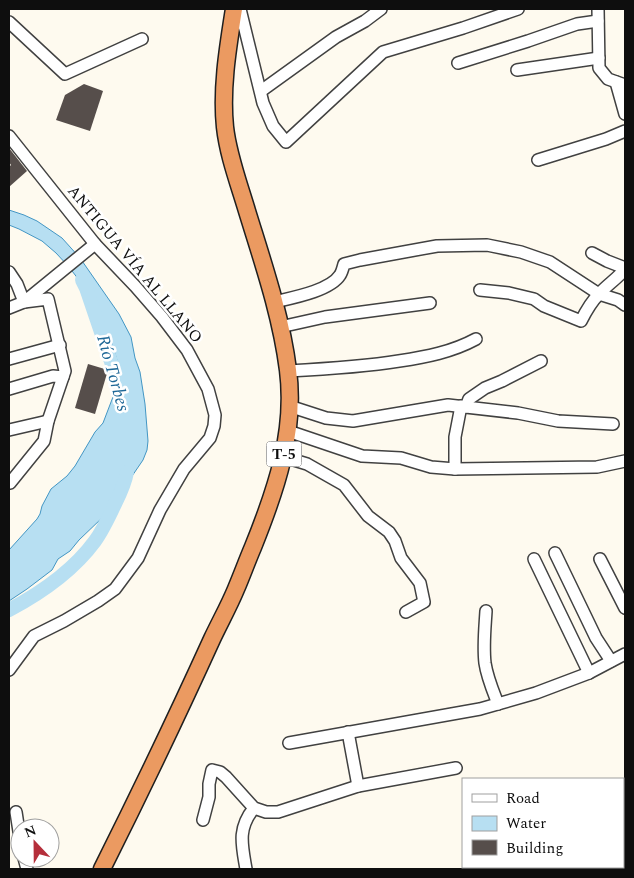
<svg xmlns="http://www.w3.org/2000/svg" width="634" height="878" viewBox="0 0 634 878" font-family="Spectral,serif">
	<rect width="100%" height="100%" fill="#fefaef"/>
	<!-- water -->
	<polygon fill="#b7dff2" stroke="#4396c4" points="9,210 24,215 37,221 62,238 80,258 119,314 131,337 135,358 140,372 145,404 148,441 147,450 143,460 128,482 111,503 103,517 79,540 70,551 58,559 52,570 27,589 9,601 9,550 37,519 40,514 42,506 51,489 67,476 75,466 95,432 103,423 116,389 117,360 111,341 97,310 82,284 69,267 56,253 42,241 19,229 9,225"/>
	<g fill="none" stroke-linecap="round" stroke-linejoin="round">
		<!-- river -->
		<g stroke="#b7dff2" stroke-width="14">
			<polyline points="82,280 86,288 122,394"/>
			<path d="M 9,610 C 41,593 73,571 95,541 C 103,530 109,517 115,504 C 120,494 125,484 127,472"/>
		</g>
	</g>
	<!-- building -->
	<g fill="#564e4b">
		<polygon points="84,84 103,91 90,131 56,120 65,95"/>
		<polygon points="9,148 27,171 9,187 9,167 11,165 9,162"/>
		<polygon points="88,364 108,370 95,414 75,408"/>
	</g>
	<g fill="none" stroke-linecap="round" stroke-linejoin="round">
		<!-- minor casing -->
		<g stroke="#414141" stroke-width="14">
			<g id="minor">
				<polyline points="240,9 263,103 273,126 286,142 383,52 463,28 518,9"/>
				<polyline points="598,9 599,68 608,79 625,85"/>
				<polyline points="9,22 65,74 142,39"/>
				<polyline points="458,63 528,41 577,24 598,21"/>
				<polyline points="517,70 599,58"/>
				<polyline points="616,82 625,114"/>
				<polyline points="261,91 336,37 365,21 381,9"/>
				<polyline points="9,136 95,244 135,286 162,317 187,350 208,389 215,415 214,426 210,438 184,469 160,510 138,558 115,589 98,601 64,621 34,636 9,670"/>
				<polyline points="538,160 606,139 625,131"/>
				<polyline points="592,253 607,261 625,268"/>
				<polyline points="9,272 17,284 24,302 95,244"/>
				<path d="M 480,290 L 509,293 L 534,299 L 544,306 L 581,321 C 586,311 591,302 599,294 C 607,285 618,278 625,269"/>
				<path d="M 274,302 C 291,298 330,291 340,275 C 342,272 343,268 344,264 L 360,260 L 437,246 L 487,245 L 521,252 L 550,262 L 599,294 L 618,300 L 625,305"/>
				<polyline points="9,308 24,302 48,299 65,371 48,421 44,441 10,483"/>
				<polyline points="280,327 325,317 430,303"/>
				<polyline points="9,359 60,345"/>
				<path d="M 288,371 C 326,369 362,367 399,361 C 426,357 452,352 476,339"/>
				<polyline points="9,389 53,376 63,377"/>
				<polyline points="289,406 326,418 353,421 448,405 518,413 558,421 613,424"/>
				<polyline points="466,407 469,399 485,388 502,381 541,361"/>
				<polyline points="9,430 48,421"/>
				<polyline points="288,431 362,456 401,458 431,467 455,469 597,467 625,461"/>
				<polyline points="284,457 307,464 344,485 368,516 389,532 395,541 401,558 420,583 424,602 406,612"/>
				<polyline points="455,469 455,437 461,406"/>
				<polyline points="555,553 596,638 611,661"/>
				<polyline points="534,559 589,673"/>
				<polyline points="600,559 625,608"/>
				<path d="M 486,611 C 485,628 483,646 485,663 C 487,677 493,691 498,704"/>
				<polyline points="348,732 358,786"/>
				<polyline points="289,743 480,709 536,693 589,673 625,654"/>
				<polyline points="16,812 20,838"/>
				<polyline points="203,820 209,797 209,784 212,770 220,772 226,777 254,808 266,812 278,812 358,786 456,768"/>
				<polyline points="24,858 27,869"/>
				<polyline points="568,867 571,869"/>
				<path d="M 246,869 C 242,845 237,829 254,808"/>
				<polyline points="496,869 499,867"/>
			</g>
		</g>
		<!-- highway casing -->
		<g stroke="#1f1f1f" stroke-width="19">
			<path id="highway" d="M 102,869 C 140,793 177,716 212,639 C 220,622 229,606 236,589 C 242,575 247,561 253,547 C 276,490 296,432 288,370 C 281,315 263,263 247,211 C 239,184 228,155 225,127 C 221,88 228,47 234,9"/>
		</g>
		<!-- minor -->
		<use href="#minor" stroke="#fff" stroke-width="11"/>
		<!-- highway -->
		<use href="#highway" stroke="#eb9a61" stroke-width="16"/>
	</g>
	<g text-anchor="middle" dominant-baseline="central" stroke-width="5" stroke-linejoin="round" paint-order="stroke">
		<!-- shield labels -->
		<rect fill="#fff" stroke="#565656" stroke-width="1" x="266.5" y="441.5" width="35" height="25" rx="4"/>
		<g font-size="15" font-weight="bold" fill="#0e0e0e">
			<text x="284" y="454">T-5</text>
		</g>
		<!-- street labels -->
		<g font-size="16" fill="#0e0e0e" stroke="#fff">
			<text transform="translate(135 264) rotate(50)">ANTIGUA VÍA AL LLANO</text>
		</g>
		<!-- water labels -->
		<g font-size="18" font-style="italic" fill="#1f6897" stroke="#fff">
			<text transform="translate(113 373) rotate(74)">Río Torbes</text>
		</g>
	</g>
	<!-- border -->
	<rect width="634" height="878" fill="none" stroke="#0e0e0e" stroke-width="20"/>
	<!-- legend -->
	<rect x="462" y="778" width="162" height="90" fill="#ffffff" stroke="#9f9f9f"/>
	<rect x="472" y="794" width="25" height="8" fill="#ffffff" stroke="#9f9f9f"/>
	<text x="506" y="803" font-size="15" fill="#0e0e0e">Road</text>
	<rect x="472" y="816" width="25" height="15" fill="#b7dff2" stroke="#9f9f9f"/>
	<text x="506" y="828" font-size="15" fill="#0e0e0e">Water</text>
	<rect x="472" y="840" width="25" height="15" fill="#564e4b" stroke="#9f9f9f"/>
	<text x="506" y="853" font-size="15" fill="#0e0e0e">Building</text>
	<!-- north arrow -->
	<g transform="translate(35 843) rotate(338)"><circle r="24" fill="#ffffff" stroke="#9f9f9f"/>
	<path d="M0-4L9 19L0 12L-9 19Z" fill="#b52f3b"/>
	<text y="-8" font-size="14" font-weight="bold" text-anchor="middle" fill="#0e0e0e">N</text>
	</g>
</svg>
